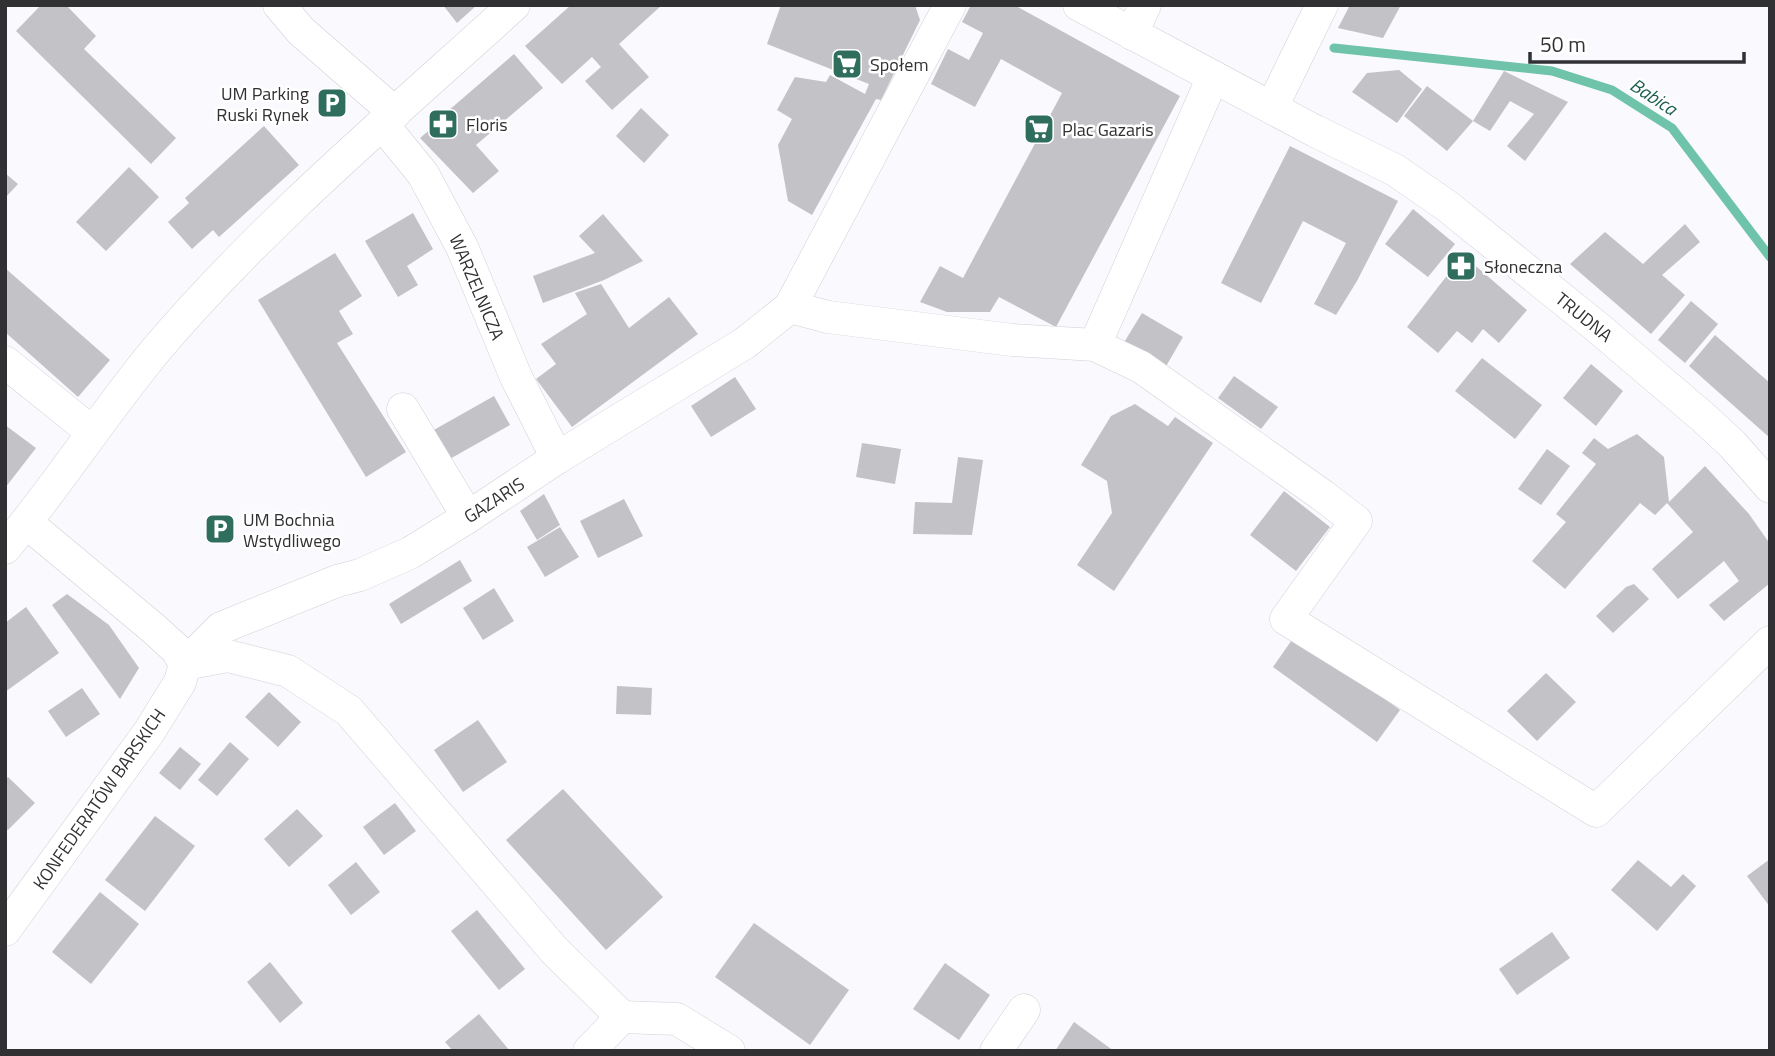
<svg xmlns="http://www.w3.org/2000/svg" width="1775" height="1056" viewBox="0 0 1775 1056" font-family="'Titillium Web',sans-serif">
	<rect width="100%" height="100%" fill="#faf9fe"/>
	<g fill="none" stroke-linecap="round" stroke-linejoin="round">
		<!-- stream -->
		<polyline stroke="#6fc3a9" stroke-width="9" points="1334,48 1552,71 1612,90 1672,128 1770,257"/>
	</g>
	<!-- building -->
	<g fill="#c3c2c7">
		<polygon points="41,5 66,5 96,36 84,49 176,138 151,164 16,31"/>
		<polygon points="443,5 477,5 457,23"/>
		<polygon points="571,5 662,5 619,44 649,77 612,110 585,81 601,67 592,57 562,84 525,46"/>
		<polygon points="781,5 915,5 920,20 881,100 876,99 812,215 788,201 778,145 792,119 777,110 795,77 826,82 830,75 865,94 869,84 767,44"/>
		<polygon points="971,5 1014,5 1180,96 1056,327 999,297 990,312 947,312 920,302 940,266 963,278 1062,93 1001,59 975,107 931,84 948,49 969,60 983,33 962,22"/>
		<polygon points="1350,5 1401,5 1383,38 1338,28"/>
		<polygon points="514,54 543,88 476,145 499,171 473,193 420,138 450,113 448,111"/>
		<polygon points="1399,70 1422,89 1397,123 1352,92 1367,73"/>
		<polygon points="1504,71 1568,102 1525,161 1507,146 1534,114 1510,101 1490,131 1473,121"/>
		<polygon points="1427,86 1473,121 1447,151 1404,116"/>
		<polygon points="641,108 669,135 644,163 616,136"/>
		<polygon points="264,126 299,165 219,237 213,230 192,249 168,222 189,203 185,198"/>
		<polygon points="1290,146 1398,201 1357,281 1336,315 1314,304 1346,243 1303,221 1261,303 1221,283"/>
		<polygon points="129,167 159,197 106,251 76,222"/>
		<polygon points="5,173 18,184 5,198"/>
		<polygon points="1413,209 1455,244 1428,277 1385,244"/>
		<polygon points="413,213 433,249 407,266 418,285 398,297 365,241"/>
		<polygon points="603,214 643,261 604,280 543,303 533,276 595,253 579,236"/>
		<polygon points="1685,224 1700,242 1662,275 1685,295 1651,334 1570,264 1605,232 1643,264"/>
		<polygon points="335,253 362,296 339,311 353,334 337,343 406,452 366,477 258,300"/>
		<polygon points="1463,255 1527,310 1499,343 1483,329 1472,343 1457,331 1438,353 1407,327"/>
		<polygon points="5,268 110,360 78,397 5,332"/>
		<polygon points="601,284 629,328 669,297 698,334 572,427 536,379 556,364 541,344 587,314 575,293"/>
		<polygon points="1691,301 1718,324 1685,363 1658,340"/>
		<polygon points="1142,313 1183,337 1165,368 1123,344"/>
		<polygon points="1715,335 1770,383 1770,438 1689,366"/>
		<polygon points="1482,358 1542,405 1515,439 1455,391"/>
		<polygon points="1591,364 1623,391 1596,426 1563,398"/>
		<polygon points="1234,376 1278,407 1261,429 1218,398"/>
		<polygon points="735,377 756,409 711,437 691,406"/>
		<polygon points="494,396 510,425 448,460 432,431"/>
		<polygon points="1135,404 1168,426 1175,417 1213,443 1114,591 1077,565 1112,513 1107,481 1081,465 1111,416"/>
		<polygon points="5,425 36,448 5,488"/>
		<polygon points="1637,434 1664,457 1669,502 1705,466 1749,514 1770,544 1770,583 1724,621 1709,605 1739,581 1724,561 1678,599 1652,569 1693,532 1667,503 1655,515 1640,503 1565,589 1532,561 1566,522 1556,514 1596,464 1582,453 1594,438 1608,449"/>
		<polygon points="862,443 901,449 895,484 856,477"/>
		<polygon points="1547,449 1570,466 1541,505 1518,489"/>
		<polygon points="958,457 983,460 972,535 913,534 915,502 952,503"/>
		<polygon points="1284,491 1330,527 1296,571 1250,535"/>
		<polygon points="544,494 560,525 537,540 520,511"/>
		<polygon points="624,499 643,536 598,558 580,521"/>
		<polygon points="560,527 579,557 545,577 527,547"/>
		<polygon points="460,560 472,581 401,624 389,604"/>
		<polygon points="1634,584 1649,599 1613,633 1596,616 1626,587"/>
		<polygon points="494,588 514,621 483,640 463,608"/>
		<polygon points="67,594 109,625 139,668 120,699 52,605"/>
		<polygon points="26,607 59,653 5,692 5,623"/>
		<polygon points="1296,634 1400,710 1377,742 1273,667"/>
		<polygon points="1546,673 1576,702 1537,741 1507,711"/>
		<polygon points="617,686 652,688 651,715 616,714"/>
		<polygon points="82,688 100,714 66,737 48,711"/>
		<polygon points="269,692 301,722 278,747 245,717"/>
		<polygon points="478,720 507,762 463,792 434,750"/>
		<polygon points="230,742 249,759 217,796 198,780"/>
		<polygon points="180,747 201,764 180,790 159,773"/>
		<polygon points="8,777 35,803 8,830 5,828 5,780"/>
		<polygon points="563,789 663,897 606,950 506,840"/>
		<polygon points="395,803 416,831 384,855 363,827"/>
		<polygon points="297,809 323,836 289,867 264,839"/>
		<polygon points="155,816 195,846 145,911 105,880"/>
		<polygon points="1770,859 1770,907 1747,876"/>
		<polygon points="1638,860 1671,887 1683,874 1696,886 1657,931 1611,890"/>
		<polygon points="356,862 380,892 351,915 328,885"/>
		<polygon points="100,892 139,924 91,984 52,952"/>
		<polygon points="477,910 525,969 499,990 451,931"/>
		<polygon points="754,923 849,990 810,1045 715,977"/>
		<polygon points="1552,932 1570,958 1517,995 1499,969"/>
		<polygon points="270,962 303,1003 280,1023 247,982"/>
		<polygon points="945,963 990,995 959,1040 913,1009"/>
		<polygon points="479,1014 510,1051 453,1051 445,1042"/>
		<polygon points="1074,1022 1114,1051 1055,1051"/>
	</g>
	<g fill="none" stroke-linecap="round" stroke-linejoin="round">
		<!-- minor casing -->
		<g stroke="#d1d0d5" stroke-width="33">
			<g id="minor">
				<polyline points="279,5 301,31 395,113"/>
				<polyline points="1079,5 1315,131 1395,170 1447,206 1597,327 1704,418 1733,445 1770,487"/>
				<polyline points="1132,34 1145,5"/>
				<polyline points="1272,107 1322,5"/>
				<polyline points="383,125 423,174 462,247 516,377 557,458"/>
				<polyline points="790,307 828,317 1012,340 1095,345 1213,77"/>
				<polyline points="1095,345 1141,367 1322,495 1356,521 1286,619 1596,811 1770,642"/>
				<polyline points="5,362 92,432"/>
				<polyline points="403,409 468,517"/>
				<polyline points="27,523 153,628 177,650 185,664"/>
				<path d="M 5,548 C 58,485 103,414 156,350 C 261,226 393,115 514,5"/>
				<polyline points="185,664 221,628 337,581 360,575 410,553 468,517 557,458 745,343 790,307 950,5"/>
				<polyline points="185,664 228,656 288,671 349,711 554,950 622,1017"/>
				<polyline points="5,930 149,732 180,682 185,664"/>
				<polyline points="622,1017 677,1019 729,1051"/>
				<polyline points="589,1051 622,1017"/>
				<polyline points="996,1051 1024,1010"/>
			</g>
		</g>
		<!-- minor -->
		<use href="#minor" stroke="#fff" stroke-width="32"/>
	</g>
	<!-- icons -->
	<defs>
		<g id="supermarket-square" transform="scale(1.575)"><rect x="-9" y="-9" width="18" height="18" rx="4" fill="#2f6e5c" stroke="#fff"/><path d="M-6-5.5h2.5l.6 2H6L4.5 2H-2.5L-4.4-4H-6ZM-1.5 3.2a1.3 1.3 0 1 0 .1 0ZM3 3.2a1.3 1.3 0 1 0 .1 0Z" fill="#fff"/></g>
		<g id="parking-square" transform="scale(1.575)"><rect x="-9" y="-9" width="18" height="18" rx="4" fill="#2f6e5c" stroke="#fff"/><path d="M-3.5-5.5H1a3.5 3.5 0 0 1 0 7H-1V5.5H-3.5ZM-1-3.4V-.6H.8a1.4 1.4 0 0 0 0-2.8Z" fill="#fff"/></g>
		<g id="pharmacy-square" transform="scale(1.575)"><rect x="-9" y="-9" width="18" height="18" rx="4" fill="#2f6e5c" stroke="#fff"/><path d="M-2-6h4v4h4v4h-4v4h-4v-4h-4v-4h4Z" fill="#fff"/></g>
	</defs>
	<g fill-rule="evenodd">
		<use href="#supermarket-square" x="847" y="64"/>
		<use href="#parking-square" x="332" y="103"/>
		<use href="#pharmacy-square" x="443" y="124"/>
		<use href="#supermarket-square" x="1039" y="129"/>
		<use href="#pharmacy-square" x="1461" y="266"/>
		<use href="#parking-square" x="220" y="529"/>
	</g>
	<g text-anchor="middle" dominant-baseline="central" stroke-width="5" stroke-linejoin="round" paint-order="stroke">
		<!-- poi labels -->
		<g font-size="18" fill="#313032" stroke="#fff" text-anchor="start">
			<text x="870" y="64">Społem</text>
			<text x="309" y="93" text-anchor="end">UM Parking<tspan x="309" dy="21">Ruski Rynek</tspan></text>
			<text x="466" y="124">Floris</text>
			<text x="1062" y="129">Plac Gazaris</text>
			<text x="1484" y="266">Słoneczna</text>
			<text x="243" y="519">UM Bochnia<tspan x="243" dy="21">Wstydliwego</tspan></text>
		</g>
		<!-- street labels -->
		<g font-size="18" fill="#313032" stroke="#fff">
			<text transform="translate(477 287) rotate(67)">WARZELNICZA</text>
			<text transform="translate(1584 317) rotate(39)">TRUDNA</text>
			<text transform="translate(494 500) rotate(-33)">GAZARIS</text>
			<text transform="translate(99 799) rotate(-55)">KONFEDERATÓW BARSKICH</text>
		</g>
		<!-- water labels -->
		<g font-size="19" font-style="italic" fill="#1c5e4d" stroke="#fff">
			<text transform="translate(1654 96) rotate(33)">Babica</text>
		</g>
	</g>
	<!-- border -->
	<rect width="1775" height="1056" fill="none" stroke="#313032" stroke-width="14"/>
	<!-- scale -->
	<path d="M1530 52v10h214v-10" fill="none" stroke="#313032" stroke-width="3.5"/>
	<text x="1540" y="52" font-size="21" fill="#313032" stroke="#ffffff" stroke-width="5" paint-order="stroke">50 m</text>
</svg>
